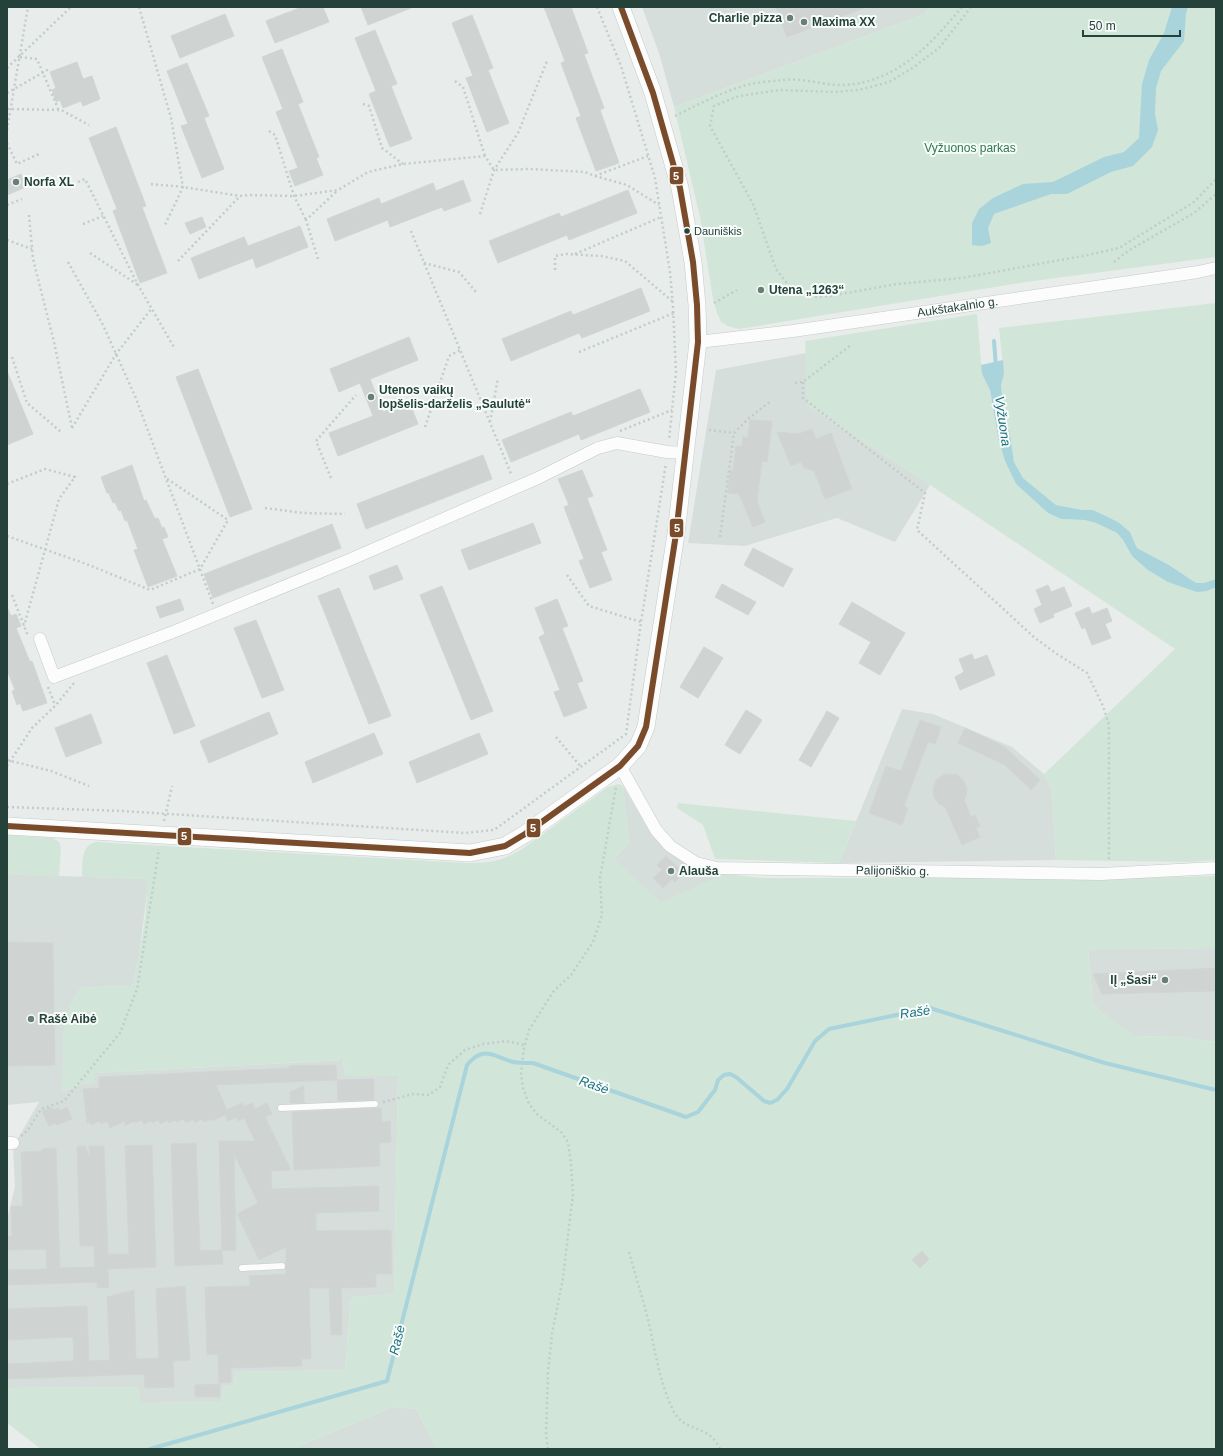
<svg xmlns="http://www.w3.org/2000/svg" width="1223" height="1456" viewBox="0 0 1223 1456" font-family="Helvetica,sans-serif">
	<rect width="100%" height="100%" fill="#e8edeb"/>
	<!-- built -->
	<g fill="#d6dedb">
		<polygon points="642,7 929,7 925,14 674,107 659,53"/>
		<polygon points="806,353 807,405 930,485 895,542 837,518 745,546 688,543 716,370"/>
		<polygon points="902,709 933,714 1012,747 1044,774 1052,791 1056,860 839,863"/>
		<polygon points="623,786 648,829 659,842 704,869 726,874 661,903 613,859 629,843"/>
		<polygon points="7,874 148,879 146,901 139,956 132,987 112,986 81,988 70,1005 62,1092 82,1084 94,1083 94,1073 343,1060 345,1076 398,1076 394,1294 351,1297 345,1370 235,1372 234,1386 223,1387 222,1402 140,1403 138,1387 7,1388 7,1220 15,1186 13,1147 39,1102 7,1105"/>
		<polygon points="1216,948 1216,1042 1181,1037 1134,1036 1101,1012 1093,1002 1088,949"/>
		<polygon points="393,1407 416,1409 437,1449 292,1449"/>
	</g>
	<!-- green -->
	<g fill="#d1e6d8">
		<polygon points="929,7 1216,7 1216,257 1026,282 739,329 728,326 721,322 717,313 713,299 700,217 674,107 925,14"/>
		<polygon points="1216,303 1216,579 1204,583 1196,583 1169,565 1137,548 1130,532 1093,510 1083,510 1056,505 1023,478 1014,462 1010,434 1003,407 1001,385 1004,374 999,328"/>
		<polygon points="977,314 982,374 990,390 999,442 1005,461 1016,484 1048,513 1061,519 1085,520 1096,523 1117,533 1123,540 1132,556 1207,591 1216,587 1216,860 1189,862 1056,860 1052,791 1044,774 1175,649 930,485 807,405 805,341"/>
		<path d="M 619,784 L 623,786 L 629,843 L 613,859 L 661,902 L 726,874 L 762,878 L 1141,878 L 1216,876 L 1216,948 L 1088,950 L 1093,1002 L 1101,1012 L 1135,1036 L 1181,1037 L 1216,1042 L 1216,1449 L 437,1449 L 416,1409 L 393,1407 L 292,1449 L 41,1449 L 7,1423 L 7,1388 L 138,1387 L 140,1403 L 222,1402 L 223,1387 L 234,1386 L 235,1372 L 345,1370 L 351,1297 L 394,1294 L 398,1076 L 345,1076 L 343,1060 L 95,1073 L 94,1083 L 82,1084 L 62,1092 L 63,1035 L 70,1005 L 81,988 L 112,986 L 132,987 C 140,952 148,915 147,879 L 82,877 C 83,864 80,845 96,842 L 467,863 C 489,863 502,861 522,849 L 608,787 Z"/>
		<polygon points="678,803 856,821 839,863 715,859 703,825 677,808"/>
		<polygon points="7,835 53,838 59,842 61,848 59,877 7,874"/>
	</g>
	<!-- water -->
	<g fill="#a9d4db">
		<polygon points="1172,7 1188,7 1186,14 1184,41 1161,71 1156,88 1155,114 1158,130 1152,147 1133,166 1111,172 1067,194 1051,194 994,214 988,228 991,243 982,246 972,245 972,223 979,209 993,198 1023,184 1053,182 1104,157 1124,152 1139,138 1142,84 1149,60 1164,33"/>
		<polygon points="1003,360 1004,374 1001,385 1003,407 1010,434 1014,462 1023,478 1056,505 1083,510 1093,510 1118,522 1130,532 1137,548 1169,565 1196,583 1204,583 1216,579 1216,587 1207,591 1197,592 1168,582 1148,570 1132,556 1123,540 1117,533 1096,523 1085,520 1061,519 1048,513 1016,484 1005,461 999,442 990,390 982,374 981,365"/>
	</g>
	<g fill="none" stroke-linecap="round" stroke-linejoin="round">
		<!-- stream -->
		<g stroke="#a9d4db" stroke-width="4">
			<polyline points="994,341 996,367"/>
			<path d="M 150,1449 L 387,1381 L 467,1065 C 484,1045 493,1056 513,1062 C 519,1063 526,1063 533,1063 L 686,1117 L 698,1112 L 715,1090 L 718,1080 L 724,1075 L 730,1074 L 736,1077 L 764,1101 L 770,1103 L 777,1100 L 787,1089 L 815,1041 L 829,1029 L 930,1008 L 1105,1063 L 1216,1090"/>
		</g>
	</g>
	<!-- building -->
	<g fill="#cfd4d2" stroke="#d1d6d4">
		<polygon points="302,7 323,7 329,22 275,43 266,21"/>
		<polygon points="361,7 411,7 411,8 368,25"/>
		<polygon points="544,7 571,7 588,53 584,54 604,108 600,110 619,163 596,171 576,118 581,116 561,63 565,61"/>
		<polygon points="776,7 864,7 864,8 787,37"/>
		<polygon points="225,14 234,36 180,58 171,36"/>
		<polygon points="472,15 493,68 488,70 509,123 487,132 466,78 473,76 452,23"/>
		<polygon points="375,30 397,84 391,86 412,139 390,147 369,94 376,91 355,38"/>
		<polygon points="282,49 303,102 298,104 319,157 316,158 323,175 295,186 289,171 298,168 276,112 283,109 262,57"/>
		<polygon points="77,62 83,79 92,76 100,99 83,106 81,101 63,108 60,100 56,102 52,90 56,88 50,72"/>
		<polygon points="187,63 209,116 204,118 224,169 202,178 181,126 188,124 167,71"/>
		<polygon points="116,127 146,206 142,207 167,273 140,283 113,211 117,209 89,138"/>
		<polygon points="21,174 26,187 7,195 7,180"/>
		<polygon points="463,180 471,201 444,211 442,207 390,227 388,220 335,241 327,219 379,198 381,204 433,183 436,191"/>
		<polygon points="628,190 637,213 569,240 567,235 498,263 489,241 559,213 561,217"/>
		<polygon points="202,217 206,227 190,234 185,223"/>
		<polygon points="300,226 308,247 256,268 253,258 199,279 191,258 244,237 248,246"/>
		<polygon points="641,288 650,311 582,338 579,333 511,361 502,339 571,311 573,315"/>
		<polygon points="409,337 418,360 370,379 383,412 409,401 418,424 338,456 329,433 373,416 360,383 339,392 330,369"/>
		<polygon points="198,369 252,509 230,517 176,377"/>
		<polygon points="7,371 33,434 7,445"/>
		<polygon points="640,389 650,412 581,440 579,434 511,462 502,440 571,412 573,416"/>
		<polygon points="750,420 772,421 767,462 762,461 757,501 765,522 753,527 739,494 728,493 730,470 733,470 736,446 742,446 743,437 748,438"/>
		<polygon points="812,429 816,439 831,433 852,489 825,499 814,471 804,468 801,462 791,466 777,432 798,434"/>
		<polygon points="483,455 492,479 366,529 357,504"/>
		<polygon points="132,465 144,501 146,500 155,519 158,518 162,528 164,527 168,537 162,539 177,576 148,587 134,550 138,549 127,520 125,521 121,510 119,511 115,502 113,503 109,493 107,493 101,477"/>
		<polygon points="582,470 593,496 587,498 607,550 601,552 612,580 590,588 579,561 584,559 564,507 569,505 558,479"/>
		<polygon points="533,523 541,543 469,570 461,550"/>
		<polygon points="332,524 341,548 213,598 204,574"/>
		<polygon points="753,548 793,569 783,587 744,565"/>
		<polygon points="397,565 403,579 374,590 369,576"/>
		<polygon points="722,584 756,602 748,615 715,597"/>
		<polygon points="1048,585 1051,592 1064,587 1072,606 1053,614 1054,617 1040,623 1034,609 1042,605 1036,590"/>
		<polygon points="442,586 493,711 471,720 420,595"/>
		<polygon points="339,588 391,716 369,724 318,596"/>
		<polygon points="180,599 184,610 160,618 156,607"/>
		<polygon points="557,599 568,626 562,628 583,681 577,683 587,708 564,717 554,692 560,690 539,637 545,634 535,608"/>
		<polygon points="852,602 905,633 880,675 859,663 871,642 839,624"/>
		<polygon points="7,607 11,616 16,614 21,626 16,628 30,662 32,661 47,703 23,711 20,703 17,705 12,691 15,690 7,670"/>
		<polygon points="1089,607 1092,614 1107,608 1112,621 1105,624 1111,638 1092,645 1085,627 1082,629 1075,613"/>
		<polygon points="256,620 284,690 262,698 234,628"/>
		<polygon points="704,647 723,658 698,698 680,687"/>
		<polygon points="972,654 974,660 987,655 995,675 960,690 955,677 964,672 959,659"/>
		<polygon points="167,655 195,726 174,734 147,663"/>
		<polygon points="746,710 762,720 740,754 725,745"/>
		<polygon points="827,711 839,718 811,767 799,760"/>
		<polygon points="269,712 278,734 209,763 200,741"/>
		<polygon points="91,714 102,743 66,757 55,728"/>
		<polygon points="920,720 941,727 935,744 928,742 904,806 908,808 902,825 869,813 886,766 901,771"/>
		<polygon points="965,728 1005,747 1040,780 1031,790 1005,765 958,743"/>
		<polygon points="374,733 383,754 313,783 305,762"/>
		<polygon points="479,733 488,754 417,783 409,762"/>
		<polygon points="950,774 958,775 964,781 967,788 966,797 964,800 971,817 975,815 980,826 976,828 980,837 962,845 945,807 939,804 934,797 933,789 936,780 943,775"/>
		<polygon points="666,856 684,873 675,882 672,879 663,888 653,878 662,870 657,865"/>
		<polygon points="7,942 53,943 55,1065 7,1066"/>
		<polygon points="1216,968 1216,991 1102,994 1093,974"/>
		<polygon points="336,1065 337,1080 216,1085 227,1110 242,1103 244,1107 252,1103 255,1109 267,1103 272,1114 265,1117 291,1170 271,1171 272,1189 379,1186 379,1211 316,1213 316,1231 391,1230 392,1274 376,1274 376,1287 341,1288 342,1314 342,1335 331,1335 329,1288 309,1288 311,1359 301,1359 302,1366 231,1368 231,1382 219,1383 218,1354 207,1355 205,1287 250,1286 249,1276 286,1274 286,1247 259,1260 237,1214 258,1203 234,1154 236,1251 222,1250 219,1141 255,1141 244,1118 238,1121 237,1117 228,1121 225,1115 212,1121 211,1119 204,1122 202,1119 195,1123 193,1119 186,1123 184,1119 177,1122 176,1120 169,1123 168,1120 160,1124 159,1120 152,1123 151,1121 144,1124 142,1120 135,1123 134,1121 125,1126 125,1121 110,1128 107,1121 101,1124 100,1121 91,1125 90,1122 87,1123 83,1089 99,1088 99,1077 289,1068 289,1066"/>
		<polygon points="374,1079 374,1100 338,1101 337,1080"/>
		<polygon points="304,1086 304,1103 290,1103 290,1092"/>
		<polygon points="51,1107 53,1110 59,1108 60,1111 67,1107 72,1119 57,1125 56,1123 49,1126 42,1111"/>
		<polygon points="375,1108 381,1108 382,1122 390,1121 391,1142 379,1143 380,1166 294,1170 292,1112"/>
		<polygon points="196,1143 200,1251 222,1250 223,1264 175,1266 171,1144"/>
		<polygon points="152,1145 156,1267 108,1269 109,1287 97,1288 97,1282 7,1285 7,1270 47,1269 46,1249 7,1250 7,1237 12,1236 11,1206 23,1206 21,1152 42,1151 42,1149 56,1148 60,1268 95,1267 94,1246 80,1246 77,1146 85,1146 90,1158 89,1146 104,1146 108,1254 129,1254 125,1146"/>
		<polygon points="922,1251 929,1259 920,1268 912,1260"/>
		<polygon points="185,1286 190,1360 173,1361 174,1387 145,1388 144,1374 7,1379 7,1364 74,1361 73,1337 7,1340 7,1309 87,1306 89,1361 110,1360 107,1297 134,1290 136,1359 159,1358 156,1289"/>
		<polygon points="220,1384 220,1397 195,1397 195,1385"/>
	</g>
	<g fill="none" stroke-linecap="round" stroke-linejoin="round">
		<!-- lane casing -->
		<g stroke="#c5cac8" stroke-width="7">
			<g id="lane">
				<polyline points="281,1108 375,1104"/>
				<polyline points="242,1268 282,1266"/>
			</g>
		</g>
		<!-- street casing -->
		<g stroke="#c5cac8" stroke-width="13">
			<g id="street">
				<path id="s1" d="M 698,342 L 793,331 L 1198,272 L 1216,268"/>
				<polyline points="40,639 54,677 173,632 349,560 538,478 598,448 617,443 667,452 684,453"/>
				<path id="s2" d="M 620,766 L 656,830 L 670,846 L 696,863 L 717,868 L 1101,874 L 1216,868"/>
				<polyline points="7,1143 13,1143"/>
			</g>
		</g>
		<!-- secondary casing -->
		<g stroke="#c3cbc8" stroke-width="18">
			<polyline id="secondary" points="7,826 470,853 505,846 525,834 620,766 638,746 646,727 676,534 698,342 697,305 693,262 680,188 653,93 621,7"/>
		</g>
		<!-- path -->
		<g stroke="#c3ccca" stroke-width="2.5" stroke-dasharray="2 3" stroke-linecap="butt">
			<polyline points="139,7 171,118 183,187 165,225"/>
			<polyline points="597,7 621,66 655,178 670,272 673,307 676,372 669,440"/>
			<polyline points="971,7 940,47 914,67 889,82 859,90 833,92 779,90 739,96 714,106 710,126 753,204 776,269 789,286 797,293 807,296 817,297 830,296 897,284 962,278 1088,255 1119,248 1194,202 1216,179"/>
			<polyline points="20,57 37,59 59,111"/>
			<polyline points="7,68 71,7"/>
			<polyline points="455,81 463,87 485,156"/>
			<polyline points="7,93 49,69"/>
			<polyline points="363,104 369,106 382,148 403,164"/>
			<polyline points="7,109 61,110 89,125"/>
			<path d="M 675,116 C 699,104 724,91 750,84 C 761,82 773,81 783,80 C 803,77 824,86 844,85 C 897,82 930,45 962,7"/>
			<polyline points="7,130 28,7"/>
			<polyline points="269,131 275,135 294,196 306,220"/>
			<polyline points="7,143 17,164 39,154"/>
			<polyline points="595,176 648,156"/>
			<polyline points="78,182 85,179 138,285 175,349"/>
			<polyline points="151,184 183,187 240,196 249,195 294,196 338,190 368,172 403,164 485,156 494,170 530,169 585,172 595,176 627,185 659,205"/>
			<polyline points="7,205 22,199"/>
			<polyline points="480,214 494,170 518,133 547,61"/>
			<polyline points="29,215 33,259 54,342 72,428"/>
			<polyline points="83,224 103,216"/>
			<polyline points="411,231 512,476"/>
			<polyline points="7,240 32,249"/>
			<polyline points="90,253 138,285"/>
			<polyline points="575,254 661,217"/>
			<polyline points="318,259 306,220 337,191"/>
			<polyline points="178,261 240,196"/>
			<polyline points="68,262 103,325 135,396 213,604"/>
			<polyline points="1114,262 1128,251 1194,213 1216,194"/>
			<polyline points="424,263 459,272 477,293"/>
			<polyline points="555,270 555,256 566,254 601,256 625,261 672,301"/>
			<polyline points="714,303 737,290"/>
			<polyline points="579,352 674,313"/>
			<polyline points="12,357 27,403 61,432"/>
			<polyline points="803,382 803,398 925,493 917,530 1035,638 1057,654 1087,673 1103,706 1109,725 1109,858 1108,861"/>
			<polyline points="795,383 803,382 851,345"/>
			<polyline points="490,422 498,378"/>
			<polyline points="425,427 449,356 460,350"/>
			<polyline points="72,428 116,354 152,308"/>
			<polyline points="709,430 734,433"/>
			<polyline points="620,431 672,410"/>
			<polyline points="331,478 316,441 356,395"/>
			<polyline points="7,484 45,469 75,477 59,499 24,626"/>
			<polyline points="265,508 303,513 345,514"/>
			<polyline points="7,536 89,565 150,590 200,569 228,520 166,478"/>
			<polyline points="720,537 734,433 749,418 771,401"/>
			<polyline points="567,575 589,606 641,622"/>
			<polyline points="12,595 28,636"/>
			<polyline points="48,687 55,705"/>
			<polyline points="556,737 581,767"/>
			<polyline points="7,760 51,771 89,786"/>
			<polyline points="7,766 32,728 56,705 74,683"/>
			<polyline points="7,807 123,811 465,833 494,830 626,734 641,622 666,463"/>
			<polyline points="164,821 172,786"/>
			<polyline points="383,1102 413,1094 429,1095 440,1087 448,1065 465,1050 483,1044 506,1041 524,1045"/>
			<polyline points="21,1136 28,1130 41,1109 64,1101 120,1033 137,989 159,849"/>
			<path d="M 629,1252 C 636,1277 644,1302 650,1328 C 656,1355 660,1384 673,1410 C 685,1434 708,1423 720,1449"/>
			<polyline points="548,1449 546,1435 548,1372 552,1334 563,1278 568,1235 573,1194 571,1163 568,1142 562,1133 537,1114 529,1104 523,1088 521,1073 524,1048 529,1030 553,992 571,975 593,942 602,915 600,878 616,787"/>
		</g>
		<!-- lane -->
		<use href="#lane" stroke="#fcfcfc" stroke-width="6"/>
		<!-- street -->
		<use href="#street" stroke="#fcfcfc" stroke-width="12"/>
		<!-- secondary -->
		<use href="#secondary" stroke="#fcfcfc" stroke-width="17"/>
		<!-- bus-1 casing -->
		<g stroke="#f7fbf9" stroke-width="9">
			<polyline id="bus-1" points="7,826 470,853 505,846 525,834 620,766 638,746 646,727 676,534 698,342 697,305 693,262 680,188 653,93 621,7"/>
		</g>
		<!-- bus-1 -->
		<use href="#bus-1" stroke="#7a4b2a" stroke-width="6"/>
	</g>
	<!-- markers -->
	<g fill="#697e78" stroke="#f7fbf9" stroke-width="1.5">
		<circle cx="790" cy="18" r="4"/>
		<circle cx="804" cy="22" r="4"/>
		<circle cx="16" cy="182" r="4"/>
		<circle cx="761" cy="290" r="4"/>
		<circle cx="371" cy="397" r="4"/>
		<circle cx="671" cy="871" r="4"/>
		<circle cx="1165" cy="980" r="4"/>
		<circle cx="31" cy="1019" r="4"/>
	</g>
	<circle fill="#24423a" stroke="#f7fbf9" stroke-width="1.5" cx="687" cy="231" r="3.5"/>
	<g text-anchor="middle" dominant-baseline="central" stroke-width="4" stroke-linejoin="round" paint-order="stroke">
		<!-- bus labels -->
		<g font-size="11" fill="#24423a" stroke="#f7fbf9" text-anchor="start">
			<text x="694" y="231">Dauniškis</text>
		</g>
		<!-- poi labels -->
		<g font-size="12" font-weight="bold" fill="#24423a" stroke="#f7fbf9" text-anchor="start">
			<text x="782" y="18" text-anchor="end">Charlie pizza</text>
			<text x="812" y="22">Maxima XX</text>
			<text x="24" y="182">Norfa XL</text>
			<text x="769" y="290">Utena „1263“</text>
			<text x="379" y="390">Utenos vaikų<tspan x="379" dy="14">lopšelis-darželis „Saulutė“</tspan></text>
			<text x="679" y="871">Alauša</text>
			<text x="1157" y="980" text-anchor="end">IĮ „Šasi“</text>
			<text x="39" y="1019">Rašė Aibė</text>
		</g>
		<!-- park labels -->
		<g font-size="12" fill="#2d7a4b" stroke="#f7fbf9">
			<text x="970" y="148">Vyžuonos parkas</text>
		</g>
		<!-- street labels -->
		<g font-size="12" fill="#24423a" stroke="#f7fbf9">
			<text stroke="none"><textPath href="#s1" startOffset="262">Aukštakalnio g.</textPath></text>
			<text stroke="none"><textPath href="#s2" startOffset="323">Palijoniškio g.</textPath></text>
		</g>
		<!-- water labels -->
		<g font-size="13" font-style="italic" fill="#1c6f80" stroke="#f7fbf9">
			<text transform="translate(1003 421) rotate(82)">Vyžuona</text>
			<text transform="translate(915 1012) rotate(-8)">Rašė</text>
			<text transform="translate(594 1085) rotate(19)">Rašė</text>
			<text transform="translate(397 1340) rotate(-76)">Rašė</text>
		</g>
	</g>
	<g stroke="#f7fbf9" stroke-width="1.5">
		<rect x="669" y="166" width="15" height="19" rx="4" fill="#7a4b2a"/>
		<rect x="669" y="518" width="15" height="20" rx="4" fill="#7a4b2a"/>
		<rect x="526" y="818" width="15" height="20" rx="4" fill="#7a4b2a"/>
		<rect x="177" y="827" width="15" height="19" rx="4" fill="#7a4b2a"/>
	</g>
	<g font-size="11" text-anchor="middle" font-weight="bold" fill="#fff">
		<text x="676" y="180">5</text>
		<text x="677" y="532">5</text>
		<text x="533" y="832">5</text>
		<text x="184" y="840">5</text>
	</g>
	<!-- border -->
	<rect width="1223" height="1456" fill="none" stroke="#24423a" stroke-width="16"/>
	<!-- scale -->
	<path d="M1083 30v6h97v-6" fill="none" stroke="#24423a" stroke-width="2"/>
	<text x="1089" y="30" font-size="12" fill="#24423a" stroke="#f7fbf9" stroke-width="3" paint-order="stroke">50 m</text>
</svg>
